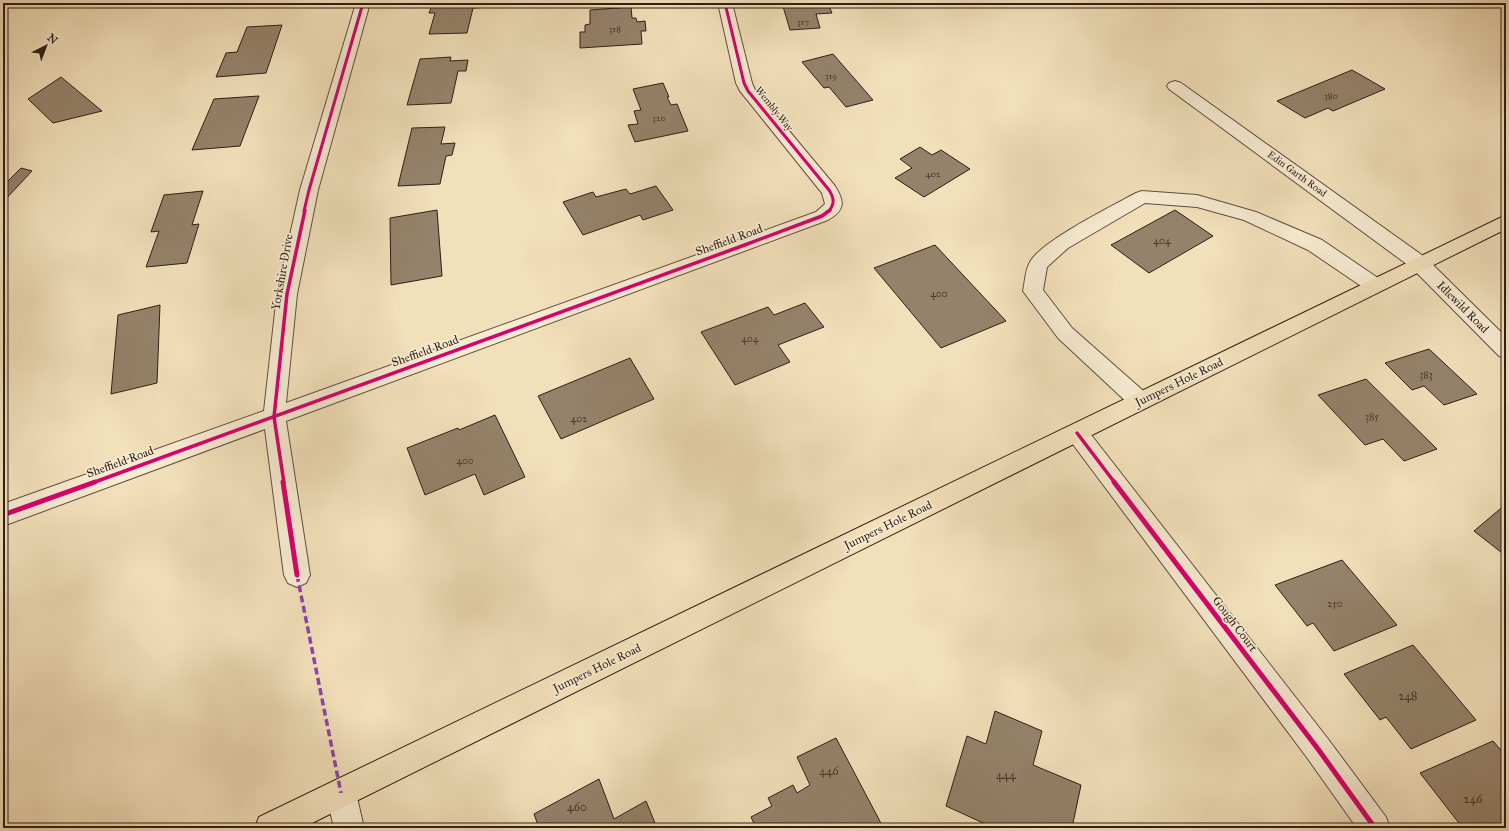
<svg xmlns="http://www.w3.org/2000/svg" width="1509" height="831" viewBox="0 0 1509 831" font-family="'IM FELL Great Primer',serif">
	<rect width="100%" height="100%" fill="#f2e0ba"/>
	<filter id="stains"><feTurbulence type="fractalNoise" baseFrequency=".005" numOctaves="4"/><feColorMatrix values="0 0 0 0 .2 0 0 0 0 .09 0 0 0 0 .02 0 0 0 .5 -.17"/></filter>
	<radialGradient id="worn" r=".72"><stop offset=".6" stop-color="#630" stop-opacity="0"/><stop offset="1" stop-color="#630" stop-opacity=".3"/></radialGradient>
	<!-- building -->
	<g fill="#95826b" stroke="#301d16">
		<polygon points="433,3 492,3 491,7 473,8 467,33 429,34 435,13 429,13"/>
		<polygon points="782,3 811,3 812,5 828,4 832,13 816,14 820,28 790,30"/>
		<polygon points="631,7 632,18 636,18 637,22 645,21 646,31 641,31 642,44 580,48 580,32 585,32 585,25 590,24 590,10"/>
		<polygon points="282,25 266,73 216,77 226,53 237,52 247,27"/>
		<polygon points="833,54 873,100 846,107 829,87 824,88 802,62"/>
		<polygon points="451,57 450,61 468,60 466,71 458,71 451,103 407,105 420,59"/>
		<polygon points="1352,70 1385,89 1333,111 1328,108 1305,118 1277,101"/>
		<polygon points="61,77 102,111 53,123 28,99"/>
		<polygon points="663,83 669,97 667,97 671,105 677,104 688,131 635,142 628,125 638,124 634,111 641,110 633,89"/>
		<polygon points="259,96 240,146 192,150 214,99"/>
		<polygon points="445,127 441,144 455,143 452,155 446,156 440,184 398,186 412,128"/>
		<polygon points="920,147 932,155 941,150 970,169 924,197 895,178 912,168 900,159"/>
		<polygon points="21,168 32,171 3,202 3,186"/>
		<polygon points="656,186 673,210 643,220 640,215 583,235 563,202 593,192 596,197 626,189 630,194"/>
		<polygon points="203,191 192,225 199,224 187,263 146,267 159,231 151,232 164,195"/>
		<polygon points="437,210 442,276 391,285 390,218"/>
		<polygon points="1175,210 1213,236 1149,273 1111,245"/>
		<polygon points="935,245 1006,321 941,348 874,268"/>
		<polygon points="805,303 824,327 778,345 790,362 735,385 701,332 768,307 774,315"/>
		<polygon points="160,305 157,383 111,394 118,315"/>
		<polygon points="1429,349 1477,394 1444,405 1424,386 1412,390 1385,363"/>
		<polygon points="630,358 654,399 561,439 538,396"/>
		<polygon points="1366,379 1437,449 1404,461 1383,439 1365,445 1318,395"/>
		<polygon points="495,415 525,477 484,495 475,474 425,495 407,448 458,428 459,430"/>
		<polygon points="1506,504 1506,556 1474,531"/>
		<polygon points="1342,560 1397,625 1334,651 1313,623 1307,626 1275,585"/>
		<polygon points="1413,645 1476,720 1411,749 1386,717 1380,720 1344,674"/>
		<polygon points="995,711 1042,731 1033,765 1081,785 1072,828 994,828 946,806 967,736 986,744"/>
		<polygon points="836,738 883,827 756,828 751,817 772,806 768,798 793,785 797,793 810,785 797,757"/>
		<polygon points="1493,741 1506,756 1506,828 1471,828 1468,825 1462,827 1420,773"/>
		<polygon points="599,779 614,819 646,801 657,828 539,828 534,814"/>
	</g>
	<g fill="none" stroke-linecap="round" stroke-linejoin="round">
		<!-- minor casing -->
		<g stroke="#604e3f" stroke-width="2">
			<g id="minor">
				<path d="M 356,3 L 370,3 L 318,190 L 297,294 L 286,403 L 816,212 L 825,204 L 822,193 L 740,91 L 736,83 L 718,3 L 732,3 L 752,83 L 755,90 L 835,186 C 845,202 845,210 828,220 L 286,421 L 310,575 L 306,583 L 297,587 L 288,583 L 284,575 L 265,429 L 3,526 L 3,504 L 264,411 L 277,294 L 300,190 Z"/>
				<polygon points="1175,81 1181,83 1426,258 1506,337 1506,358 1499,356 1412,268 1169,89 1167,86 1169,83"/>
				<path d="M 1142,191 L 1197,195 L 1256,212 L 1322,240 L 1381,280 L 1384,285 L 1381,290 L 1374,292 L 1367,290 L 1308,250 L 1244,220 L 1197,207 L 1145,203 L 1068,248 L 1047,267 L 1043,290 L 1072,328 L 1148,395 L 1151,401 L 1148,407 L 1140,410 L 1132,407 L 1058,338 L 1023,291 C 1025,282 1025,272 1029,264 C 1037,243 1114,205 1136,193 Z"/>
				<polygon points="1077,424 1085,427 1328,739 1386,817 1390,828 1357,828 1308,759 1069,439 1066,433 1069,427"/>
				<polygon points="341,778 351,783 356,793 364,828 334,828 326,793 331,783"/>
			</g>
		</g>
		<!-- major casing -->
		<g stroke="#301d16" stroke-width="2">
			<polygon id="major" points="1506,215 1506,229 302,828 255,828 259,817"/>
		</g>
		<!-- minor -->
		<use href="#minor" fill="#f7ebd2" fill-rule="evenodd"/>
		<!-- major -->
		<use href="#major" fill="#f2e0ba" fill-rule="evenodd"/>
		<!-- quiet -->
		<polyline stroke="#8e44ad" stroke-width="3.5" stroke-dasharray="7 3.5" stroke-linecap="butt" points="297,575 341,793"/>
		<!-- cycleway-far2 casing -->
		<g stroke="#f7ebd2" stroke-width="5">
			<g id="cycleway-far2">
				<path d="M 725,3 L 744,83 L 748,91 L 829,190 C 834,198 835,203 829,211"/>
				<polyline points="304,211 309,190 363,3"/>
			</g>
		</g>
		<!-- cycleway-far1 casing -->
		<g stroke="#f7ebd2" stroke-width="6">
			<g id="cycleway-far1">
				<polyline points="1077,433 1115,483"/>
				<polyline points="92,483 742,246 822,216 830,210"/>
				<polyline points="284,483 274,417 287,294 305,210"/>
			</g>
		</g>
		<!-- cycleway casing -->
		<g stroke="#f7ebd2" stroke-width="8">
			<g id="cycleway">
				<polyline points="283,482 297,575"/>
				<polyline points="1114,482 1318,749 1375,828"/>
				<polyline points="3,515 95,482"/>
			</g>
		</g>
		<!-- cycleway-far2 -->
		<use href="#cycleway-far2" stroke="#d6006c" stroke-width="3"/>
		<!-- cycleway-far1 -->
		<use href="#cycleway-far1" stroke="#d6006c" stroke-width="3.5"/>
		<!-- cycleway -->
		<use href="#cycleway" stroke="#d6006c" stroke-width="5"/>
	</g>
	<g text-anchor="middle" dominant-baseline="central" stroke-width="3.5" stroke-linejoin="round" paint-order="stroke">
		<!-- far-number labels -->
		<g font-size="9" fill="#49362b">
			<text x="803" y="21">317</text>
			<text x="615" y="28">318</text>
			<text x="831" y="75">319</text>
			<text x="1331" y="95">380</text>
			<text x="659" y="117">320</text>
			<text x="933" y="173">402</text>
		</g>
		<!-- far-street labels -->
		<g font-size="10" fill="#301d16" stroke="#f7ebd2">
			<text transform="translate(774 109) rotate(51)">Wembly Way</text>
			<text transform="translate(1297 174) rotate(36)">Edin Garth Road</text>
		</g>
		<!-- number labels -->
		<g font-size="10" fill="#49362b">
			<text x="1162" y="241">404</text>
			<text x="939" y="294">400</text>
			<text x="750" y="339">404</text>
			<text x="1426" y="375">383</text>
			<text x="1372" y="417">385</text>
			<text x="579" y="419">402</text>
			<text x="465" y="461">400</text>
			<text x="1335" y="604">250</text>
		</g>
		<!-- street labels -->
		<g font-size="12" fill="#301d16" stroke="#f7ebd2">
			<text transform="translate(729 240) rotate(-20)">Sheffield Road</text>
			<text transform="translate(282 272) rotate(-80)">Yorkshire Drive</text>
			<text transform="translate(1463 307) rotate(45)">Idlewild Road</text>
			<text transform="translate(425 351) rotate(-20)">Sheffield Road</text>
			<text transform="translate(1179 382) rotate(-26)">Jumpers Hole Road</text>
			<text transform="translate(120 462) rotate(-20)">Sheffield Road</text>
			<text transform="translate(888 525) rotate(-26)">Jumpers Hole Road</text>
			<text transform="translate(1235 624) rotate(53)">Gough Court</text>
			<text transform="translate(597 668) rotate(-26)">Jumpers Hole Road</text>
		</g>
		<!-- near-number labels -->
		<g font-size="12" fill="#49362b">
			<text x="1408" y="696">248</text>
			<text x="829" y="771">446</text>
			<text x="1006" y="775">444</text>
			<text x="1473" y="799">246</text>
			<text x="577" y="807">460</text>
		</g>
	</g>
	<!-- margin -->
	<rect width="1509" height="831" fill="none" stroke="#f2e0ba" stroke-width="16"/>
	<rect x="4" y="4" width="1501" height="823" fill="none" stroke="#301d16" stroke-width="2"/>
	<rect x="8" y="8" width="1493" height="815" fill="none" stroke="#301d16"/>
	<!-- north arrow -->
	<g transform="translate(46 46) rotate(42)" stroke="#f7ebd2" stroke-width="3" paint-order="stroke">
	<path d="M0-3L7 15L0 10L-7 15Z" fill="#301d16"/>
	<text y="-6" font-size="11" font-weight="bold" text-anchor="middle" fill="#301d16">N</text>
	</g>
	<rect width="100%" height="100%" filter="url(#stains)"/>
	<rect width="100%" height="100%" fill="url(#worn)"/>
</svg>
